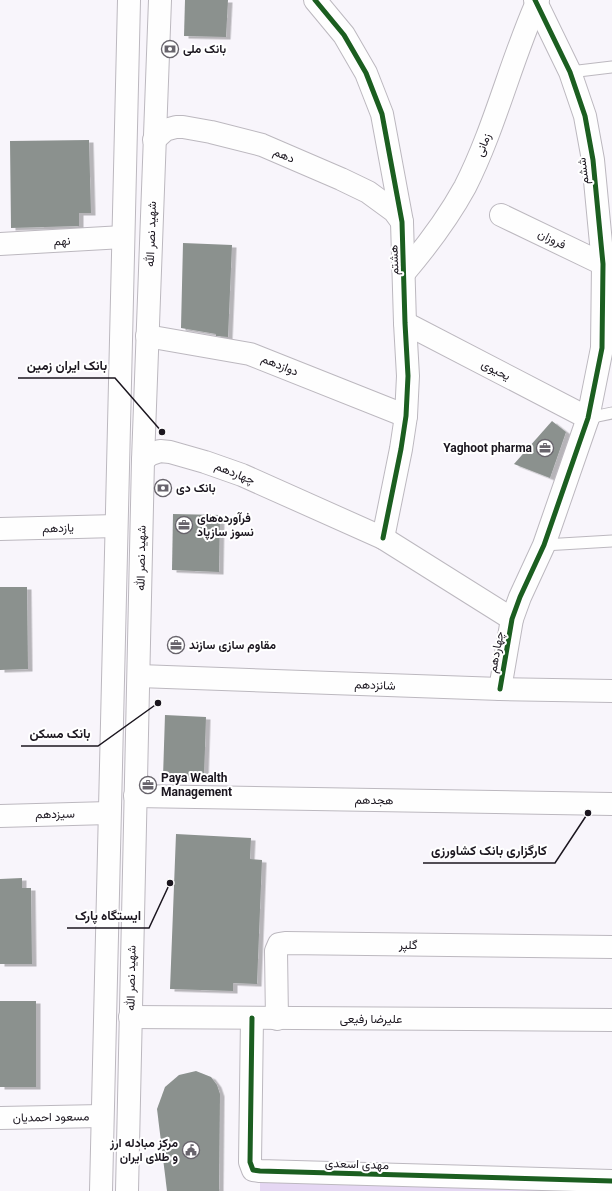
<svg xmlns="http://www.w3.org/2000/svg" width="612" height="1191" viewBox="0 0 612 1191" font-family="Roboto,Vazirmatn,sans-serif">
	<defs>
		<filter id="shadow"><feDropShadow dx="4.5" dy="2.5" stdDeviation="0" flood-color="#0004"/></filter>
	</defs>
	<rect width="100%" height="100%" fill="#f8f5fb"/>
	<!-- green -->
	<polygon fill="#e5d7f3" points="260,1182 612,1191 260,1191"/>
	<!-- building -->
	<g fill="#8b918e" filter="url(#shadow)">
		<polygon points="185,0 228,0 226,37 184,36"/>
		<polygon points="89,140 91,213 79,213 79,226 11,228 10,141"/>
		<polygon points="183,243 232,245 228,337 216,336 216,334 181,328"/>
		<polygon points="552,421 566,432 550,478 514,464"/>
		<polygon points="173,514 220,515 219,572 172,570"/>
		<polygon points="0,587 27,587 28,669 0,670"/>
		<polygon points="165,715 206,717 204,778 163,777"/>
		<polygon points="176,834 251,838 250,859 262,860 257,984 233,983 233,991 170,989"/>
		<polygon points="22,878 22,888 31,888 32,964 0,964 0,879"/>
		<rect x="0" y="1001" width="36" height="86"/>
		<polygon points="196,1071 211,1077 217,1085 220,1094 219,1191 167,1191 157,1109 165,1087 179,1075"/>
	</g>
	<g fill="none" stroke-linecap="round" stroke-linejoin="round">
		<!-- lane casing -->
		<g stroke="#bcb8bf" stroke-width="13">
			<g id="lane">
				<polyline points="570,72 612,67"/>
				<polyline points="588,418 612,413"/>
				<polyline points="544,545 612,541"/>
			</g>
		</g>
		<!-- street casing -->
		<g stroke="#bcb8bf" stroke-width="24">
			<g id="street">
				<polyline points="315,0 344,35 366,73 382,114 402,222 405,323 408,376 406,416 401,449 383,538"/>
				<polyline points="154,140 165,130 176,127 183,127 211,132 262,145 341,179 368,192 394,211 402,222"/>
				<polyline points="501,215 603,264"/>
				<polyline points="0,244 123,237"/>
				<path d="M 404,273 C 427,246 448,218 465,187 C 495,128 511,60 538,0"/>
				<polyline points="405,323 588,418"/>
				<polyline points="147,336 250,354 406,416"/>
				<polyline points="143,460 151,454 160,451 170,452 205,462 242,475 383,538 512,619"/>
				<polyline points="0,529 116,526"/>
				<polyline points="139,676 500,689 612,691"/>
				<polyline points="500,689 512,619 520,597 544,545 588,418 602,348 603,264 593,160 585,116 570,72 535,0"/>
				<polyline points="135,796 612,804"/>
				<polyline points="0,816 109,813"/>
				<polyline points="130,1017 612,1020"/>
				<polyline points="252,1018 250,1162 253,1170 260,1171 612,1181"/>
				<polyline points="277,1019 276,951 279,944 285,943 612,947"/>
				<polyline points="0,1118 102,1116"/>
			</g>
		</g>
		<!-- secondary casing -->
		<g stroke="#bcb8bf" stroke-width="24">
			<g id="secondary">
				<polyline points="101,1191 129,0"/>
				<polyline points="127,1191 143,460 160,0"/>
			</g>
		</g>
		<!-- lane -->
		<use href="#lane" stroke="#fefefe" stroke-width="11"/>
		<!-- street -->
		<use href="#street" stroke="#fefefe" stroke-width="22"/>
		<!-- secondary -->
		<use href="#secondary" stroke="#fefefe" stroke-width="22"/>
		<!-- cycleway casing -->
		<g stroke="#fff" stroke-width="8">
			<g id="cycleway">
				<polyline points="315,0 344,35 366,73 382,114 402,222 405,323 408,376 406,416 401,449 383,538"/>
				<polyline points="500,689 512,619 520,597 544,545 588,418 602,348 603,264 593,160 585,116 570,72 535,0"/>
				<polyline points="252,1018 250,1162 253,1170 260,1171 612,1181"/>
			</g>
		</g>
		<!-- cycleway -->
		<use href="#cycleway" stroke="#1b5e20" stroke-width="5"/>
	</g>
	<!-- icons -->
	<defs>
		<g id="bank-ring" transform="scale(0.9)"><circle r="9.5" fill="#fff" stroke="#68646c" stroke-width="1.5"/><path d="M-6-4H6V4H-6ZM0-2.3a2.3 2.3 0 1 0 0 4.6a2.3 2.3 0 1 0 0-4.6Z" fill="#68646c"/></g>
		<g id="office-ring" transform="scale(0.9)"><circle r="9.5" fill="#fff" stroke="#68646c" stroke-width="1.5"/><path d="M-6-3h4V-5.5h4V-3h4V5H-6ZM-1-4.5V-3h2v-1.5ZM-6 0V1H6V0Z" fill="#68646c"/></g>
		<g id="civic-ring" transform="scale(0.9)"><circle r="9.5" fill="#fff" stroke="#68646c" stroke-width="1.5"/><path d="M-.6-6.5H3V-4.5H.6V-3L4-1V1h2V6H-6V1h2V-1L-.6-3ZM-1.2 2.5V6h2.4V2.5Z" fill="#68646c"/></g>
	</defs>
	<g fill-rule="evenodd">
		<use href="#bank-ring" x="170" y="49"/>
		<use href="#office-ring" x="545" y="448"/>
		<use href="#bank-ring" x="163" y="488"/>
		<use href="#office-ring" x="184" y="525"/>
		<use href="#office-ring" x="176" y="645"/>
		<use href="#office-ring" x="148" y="785"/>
		<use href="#civic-ring" x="191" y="1150"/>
	</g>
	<g text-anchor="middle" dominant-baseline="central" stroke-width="4" stroke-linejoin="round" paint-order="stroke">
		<!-- poi labels -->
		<g font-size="12" font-weight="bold" fill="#1b161f" stroke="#fff" text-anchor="start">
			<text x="183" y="49">بانک ملی</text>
			<text x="532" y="448" text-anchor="end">Yaghoot pharma</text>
			<text x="176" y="488">بانک دی</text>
			<text x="197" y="518">فرآورده‌های<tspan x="197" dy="14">نسوز سازپاد</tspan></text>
			<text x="189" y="645">مقاوم سازی سازند</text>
			<text x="161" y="778">Paya Wealth<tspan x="161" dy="14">Management</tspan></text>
			<text x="178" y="1143" text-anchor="end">مركز مبادله ارز<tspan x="178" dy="14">و طلای ايران</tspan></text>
		</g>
		<!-- street labels -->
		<g font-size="12" fill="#1b161f" stroke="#fff">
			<text transform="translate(483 145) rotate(-69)">زمانی</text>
			<text transform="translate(284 155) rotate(23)">دهم</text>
			<text transform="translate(583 171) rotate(-97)">ششم</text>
			<text transform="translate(151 234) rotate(-88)">شهید نصر الله</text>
			<text transform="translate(552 239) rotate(26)">فروزان</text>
			<text transform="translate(62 241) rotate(-3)">نهم</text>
			<text transform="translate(394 260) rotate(-92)">هشتم</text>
			<text transform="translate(280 365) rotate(22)">دوازدهم</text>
			<text transform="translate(496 370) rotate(27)">یحیوی</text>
			<text transform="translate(235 473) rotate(22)">چهاردهم</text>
			<text transform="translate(58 528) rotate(-2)">یازدهم</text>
			<text transform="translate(141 558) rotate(-89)">شهید نصر الله</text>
			<text transform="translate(496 652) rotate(-80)">چهاردهم</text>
			<text transform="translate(375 685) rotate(2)">شانزدهم</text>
			<text transform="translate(374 800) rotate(1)">هجدهم</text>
			<text transform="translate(55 814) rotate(-1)">سیزدهم</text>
			<text transform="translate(408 945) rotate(1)">گلپر</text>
			<text transform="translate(131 978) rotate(-89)">شهید نصر الله</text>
			<text x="371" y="1019">علیرضا رفیعی</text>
			<text transform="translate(51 1117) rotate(-1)">مسعود احمدیان</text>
			<text transform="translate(357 1164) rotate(2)">مهدی اسعدی</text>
		</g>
	</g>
	<!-- callouts -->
	<path fill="none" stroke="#1b161f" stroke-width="1.5" d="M162 432L115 378H18M158 703L98 746H21M588 813L555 863H423M170 883L149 928H67"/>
	<g fill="#1b161f" stroke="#fff" stroke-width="1.5">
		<circle cx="162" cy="432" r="4"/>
		<circle cx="158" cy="703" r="4"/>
		<circle cx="588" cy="813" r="4"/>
		<circle cx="170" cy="883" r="4"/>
	</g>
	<g font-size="13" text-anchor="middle" font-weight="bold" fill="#1b161f" stroke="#fff" stroke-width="4" stroke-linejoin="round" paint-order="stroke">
		<text x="67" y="370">بانک ایران زمین</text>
		<text x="60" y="738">بانک مسکن</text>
		<text x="489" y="855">کارگزاری بانک کشاورزی</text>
		<text x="108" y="920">ایستگاه پارک</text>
	</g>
</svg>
